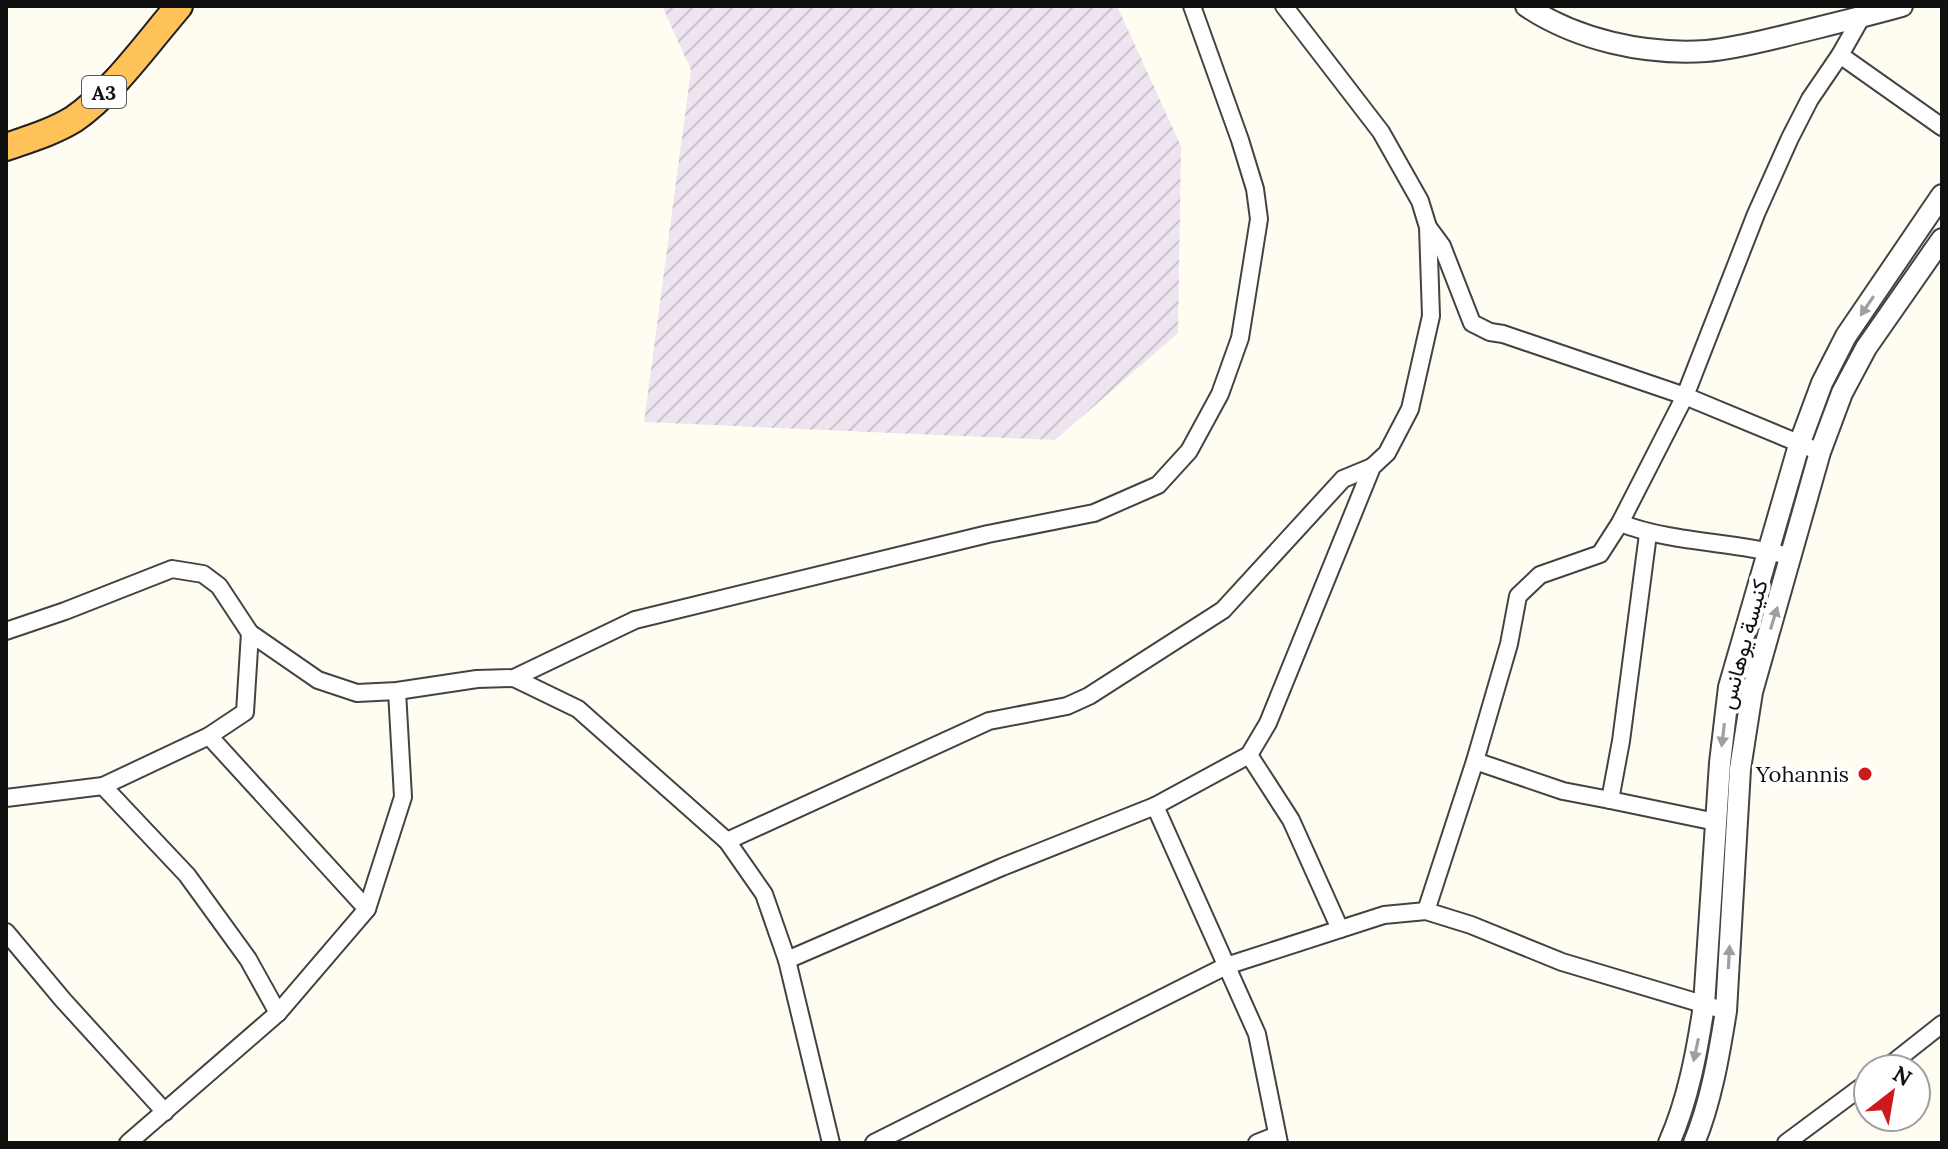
<svg xmlns="http://www.w3.org/2000/svg" width="1948" height="1149" viewBox="0 0 1948 1149" font-family="Lora,Vazirmatn,serif">
	<defs>
		<pattern id="industrial-furrows" width="10" height="10" patternUnits="userSpaceOnUse" patternTransform="scale(2)"><rect width="10" height="10" fill="#eee4ef"/><path d="M-1 1l2-2M0 10L10 0M9 11l2-2" fill="none" stroke="#cbc3cc"/></pattern>
	</defs>
	<rect width="100%" height="100%" fill="#fffdf2"/>
	<!-- industrial -->
	<polygon fill="url(#industrial-furrows)" points="662,6 1117,6 1181,146 1178,333 1055,440 644,422 691,70"/>
	<g fill="none" stroke-linecap="round" stroke-linejoin="round">
		<!-- minor casing -->
		<g stroke="#434343" stroke-width="20">
			<g id="minor">
				<polyline points="1840,55 1942,127"/>
				<polyline points="1428,227 1442,246 1472,323 1490,332 1503,334 1685,396 1820,452"/>
				<path d="M 1620,523 C 1675,544 1735,541 1792,557"/>
				<polyline points="6,631 65,611 172,569 203,574 219,586 250,633 318,680 357,693 397,691 477,679 514,678 635,620 988,534 1094,513 1158,485 1189,451 1220,394 1240,338 1259,219 1255,189 1240,140 1192,6"/>
				<polyline points="514,678 578,709 727,841 764,894 787,960 831,1143"/>
				<polyline points="209,736 367,909"/>
				<polyline points="1249,755 1291,820 1340,929"/>
				<polyline points="1475,761 1563,791 1610,800 1621,741 1648,534"/>
				<polyline points="103,786 187,875 248,959 278,1013"/>
				<polyline points="6,798 103,786 209,736 245,712 250,633"/>
				<polyline points="1610,800 1716,822"/>
				<polyline points="1155,806 1257,1034 1279,1143"/>
				<polyline points="727,841 989,721 1067,706 1089,696 1223,610 1343,479 1372,467"/>
				<polyline points="1426,911 1475,761 1509,644 1518,596 1540,575 1600,554 1620,523 1685,396 1756,214 1790,138 1810,99 1840,55 1861,18"/>
				<polyline points="6,932 63,1000 165,1112"/>
				<polyline points="787,960 1002,867 1155,806 1249,755 1268,723 1372,467 1387,453 1410,409 1431,316 1428,227 1420,201 1381,132 1284,6"/>
				<polyline points="1885,1069 1942,1024"/>
				<polyline points="128,1143 278,1013 367,909 403,797 397,691"/>
				<polyline points="874,1143 1226,966 1384,915 1426,911 1471,925 1562,962 1726,1011"/>
				<polyline points="1257,1143 1277,1135"/>
				<polyline points="1786,1143 1868,1082"/>
			</g>
		</g>
		<!-- tertiary casing -->
		<g stroke="#434343" stroke-width="24">
			<g id="tertiary">
				<path d="M 1526,6 C 1577,40 1645,55 1706,51 C 1732,49 1759,42 1784,36 C 1824,26 1863,17 1902,6"/>
				<path d="M 1669,1143 C 1688,1100 1697,1052 1704,1005 L 1720,763 L 1729,687 L 1799,445 L 1822,383 L 1846,336 L 1942,195"/>
				<path d="M 1694,1143 C 1711,1102 1719,1055 1726,1011 L 1740,769 L 1752,692 L 1820,452 L 1842,393 L 1866,348 L 1942,239"/>
			</g>
		</g>
		<!-- trunk casing -->
		<g stroke="#212121" stroke-width="30">
			<path id="trunk" d="M 6,147 C 29,139 53,132 74,119 C 111,94 149,41 179,6"/>
		</g>
		<!-- minor -->
		<use href="#minor" stroke="#fff" stroke-width="16"/>
		<!-- tertiary -->
		<use href="#tertiary" stroke="#fff" stroke-width="20"/>
		<!-- trunk -->
		<use href="#trunk" stroke="#ffc259" stroke-width="26"/>
	</g>
	<!-- one-way arrows -->
	<defs><path id="oneway-solid" d="M-6-.8H1V-3.2L6.5 0L1 3.2V.8H-6Z" transform="scale(2)"/></defs>
	<g fill="#9f9f9f">
		<use href="#oneway-solid" transform="translate(1867 306) rotate(124)"/>
		<use href="#oneway-solid" transform="translate(1774 618) rotate(-73)"/>
		<use href="#oneway-solid" transform="translate(1723 735) rotate(97)"/>
		<use href="#oneway-solid" transform="translate(1729 957) rotate(-87)"/>
		<use href="#oneway-solid" transform="translate(1696 1050) rotate(102)"/>
	</g>
	<!-- markers -->
	<circle fill="#cd1a1d" stroke="#fff" stroke-width="3" cx="1865" cy="774" r="8"/>
	<g text-anchor="middle" dominant-baseline="central" stroke-width="8" stroke-linejoin="round" paint-order="stroke">
		<!-- shield labels -->
		<rect fill="#fff" stroke="#585858" stroke-width="2" x="82" y="76" width="44" height="32" rx="6"/>
		<g font-size="20" font-weight="bold" fill="#101010">
			<text x="104" y="92">A3</text>
		</g>
		<!-- street labels -->
		<g font-size="22" fill="#101010" stroke="#fff">
			<text transform="translate(1743 644) rotate(-75)">كنيسة يوهانس</text>
		</g>
		<!-- poi labels -->
		<g font-size="22" fill="#101010" stroke="#fff" text-anchor="end">
			<text x="1849" y="774">Yohannis</text>
		</g>
	</g>
	<!-- border -->
	<rect width="1948" height="1149" fill="none" stroke="#101010" stroke-width="16"/>
	<!-- north arrow -->
	<g transform="translate(1892 1093) rotate(31)"><circle r="38" fill="#ffffff" stroke="#9f9f9f" stroke-width="2"/>
	<path d="M0-6L14 30L0 20L-14 30Z" fill="#cd1a1d"/>
	<text y="-12" font-size="22" font-weight="bold" text-anchor="middle" fill="#101010">N</text>
	</g>
</svg>
